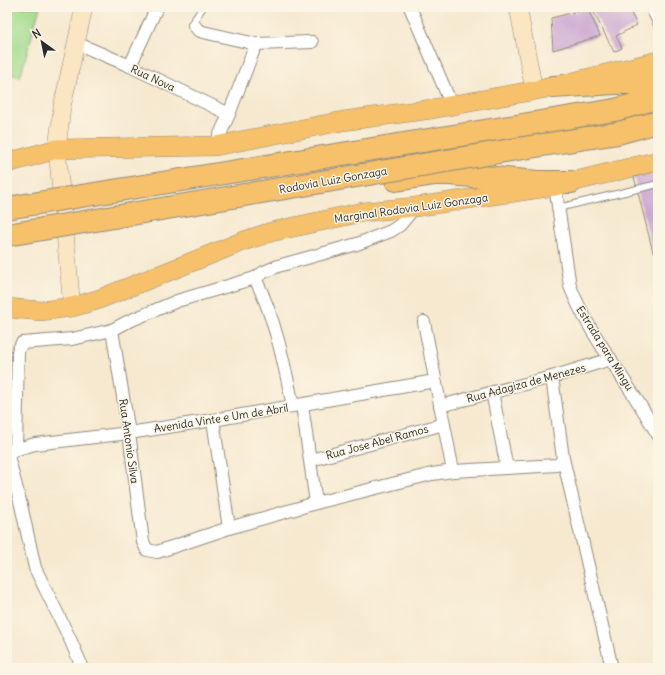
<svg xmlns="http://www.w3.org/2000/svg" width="665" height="675" viewBox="0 0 665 675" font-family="Delius,sans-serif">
	<rect width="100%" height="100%" fill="#fcf5e5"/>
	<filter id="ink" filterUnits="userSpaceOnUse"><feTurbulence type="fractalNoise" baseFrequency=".025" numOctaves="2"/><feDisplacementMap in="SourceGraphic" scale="8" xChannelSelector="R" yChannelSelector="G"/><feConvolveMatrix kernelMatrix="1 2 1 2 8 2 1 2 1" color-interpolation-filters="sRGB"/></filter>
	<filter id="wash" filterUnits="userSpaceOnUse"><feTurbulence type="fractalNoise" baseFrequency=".012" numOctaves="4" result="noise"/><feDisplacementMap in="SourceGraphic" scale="16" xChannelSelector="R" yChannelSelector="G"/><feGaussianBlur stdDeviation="0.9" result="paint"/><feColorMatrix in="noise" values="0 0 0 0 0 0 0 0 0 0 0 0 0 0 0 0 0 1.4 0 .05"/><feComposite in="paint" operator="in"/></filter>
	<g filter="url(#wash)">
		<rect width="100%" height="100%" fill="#f6e9d0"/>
		<!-- green -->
		<polygon fill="#a2db8e" stroke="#66835c" points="7,7 40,7 20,77 7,73"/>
		<g id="blocks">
			<!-- building -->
			<g fill="#cba8d2">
				<polygon points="591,7 628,7 637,25 616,36 622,48 614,52"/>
				<polygon points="588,9 600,36 553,50 551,18"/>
				<polygon points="658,171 658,251 653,252 634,177"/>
			</g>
		</g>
	</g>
	<g filter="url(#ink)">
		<use href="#blocks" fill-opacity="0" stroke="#908a7e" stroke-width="1"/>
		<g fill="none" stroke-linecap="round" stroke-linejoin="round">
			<!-- lane casing -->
			<g stroke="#908a7e" stroke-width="8">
				<g id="lane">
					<polyline points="648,7 658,27"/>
					<polyline points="194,25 195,19 203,7"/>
					<polyline points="558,208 658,184"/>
				</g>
			</g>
			<!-- street casing -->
			<g stroke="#908a7e" stroke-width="14">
				<g id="street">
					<polyline points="410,7 452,106"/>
					<polyline points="194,25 198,30 203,32 256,44 312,42"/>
					<polyline points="76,43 130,66 229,114"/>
					<polyline points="130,66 157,7"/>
					<polyline points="215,146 229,114 256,44"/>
					<path d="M 555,186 L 570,286 C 584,322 606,352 627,385 C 638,401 648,418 658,435"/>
					<polyline points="255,278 264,272 278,266 357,244 391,231 400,225 415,207"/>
					<polyline points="424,322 453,471"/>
					<polyline points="112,330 129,433 143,542 147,550 157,552 229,528 316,503 432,474 453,471 557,465 561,462 563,458 552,377"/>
					<polyline points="492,392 507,468"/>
					<polyline points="302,405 316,503"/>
					<polyline points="440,406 552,377 611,359"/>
					<polyline points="213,420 229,528"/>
					<path d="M 16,450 L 18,351 L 22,343 L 72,339 L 112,330 L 127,322 L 177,301 L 255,278 C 275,318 284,363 293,406"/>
					<polyline points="7,452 35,444 129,433 213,420 435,381"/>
					<polyline points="7,452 21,505 35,568 70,639 80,662 81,668"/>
					<polyline points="563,458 612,668"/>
					<polyline points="311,460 444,424"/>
				</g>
			</g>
			<!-- secondary casing -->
			<g stroke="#908a7e" stroke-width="18">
				<g id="secondary">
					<polyline points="518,7 534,90"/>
					<polyline points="72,307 57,149 62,107 84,7"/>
				</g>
			</g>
			<!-- primary casing -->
			<g stroke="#908a7e" stroke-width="20">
				<g id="primary">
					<polyline points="7,163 57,149 215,146 343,121 432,109 553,87 658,61"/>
					<polyline points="7,308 41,311 72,307 97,300 244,241 271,232 363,212 415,207 555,186 658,161"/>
				</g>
			</g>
			<!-- highway casing -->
			<g stroke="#908a7e" stroke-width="24">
				<g id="highway">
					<polyline points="553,87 615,83 658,83"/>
					<polyline points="615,110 658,98"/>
					<polyline points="618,133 658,122"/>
					<polyline points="396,180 435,174 450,174 538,182 571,182"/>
				</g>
			</g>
			<!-- lane -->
			<use href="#lane" stroke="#fff" stroke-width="6"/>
			<!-- street -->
			<use href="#street" stroke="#fff" stroke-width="12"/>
			<!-- secondary -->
			<use href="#secondary" stroke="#fbe6c4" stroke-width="17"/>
			<!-- primary -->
			<use href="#primary" stroke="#f6c16b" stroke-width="19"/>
			<!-- highway -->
			<use href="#highway" stroke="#f6c16b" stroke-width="22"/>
			<!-- highway-bridge casing -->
			<g stroke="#908a7e" stroke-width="24" stroke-linecap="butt">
				<g id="highway-bridge">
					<polyline points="7,208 615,110"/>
					<polyline points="7,235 511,150 618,133"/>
				</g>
			</g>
			<!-- highway-bridge -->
			<use href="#highway-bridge" stroke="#f6c16b" stroke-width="22"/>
		</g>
	</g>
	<g text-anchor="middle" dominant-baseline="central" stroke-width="3" stroke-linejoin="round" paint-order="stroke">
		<!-- street labels -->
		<g font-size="11" fill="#2b2b2b" stroke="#fcf5e5">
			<text transform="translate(153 78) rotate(25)">Rua Nova</text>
			<text transform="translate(333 180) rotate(-10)">Rodovia Luiz Gonzaga</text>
			<text transform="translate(411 208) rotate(-8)">Marginal Rodovia Luiz Gonzaga</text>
			<text transform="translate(605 348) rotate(58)">Estrada para Mingu</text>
			<text transform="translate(526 383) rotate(-15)">Rua Adagiza de Menezes</text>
			<text transform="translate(221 418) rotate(-9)">Avenida Vinte e Um de Abril</text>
			<text transform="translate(129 441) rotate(82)">Rua Antonio Silva</text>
			<text transform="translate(377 442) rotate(-15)">Rua Jose Abel Ramos</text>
		</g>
	</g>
	<!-- margin -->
	<rect width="665" height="675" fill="none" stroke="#fcf5e5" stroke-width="24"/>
	<!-- north arrow -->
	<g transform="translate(42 42) rotate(327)" stroke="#fcf5e5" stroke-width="3" paint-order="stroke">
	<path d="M0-3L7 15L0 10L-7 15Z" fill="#2b2b2b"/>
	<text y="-6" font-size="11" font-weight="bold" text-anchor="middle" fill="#2b2b2b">N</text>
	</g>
</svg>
